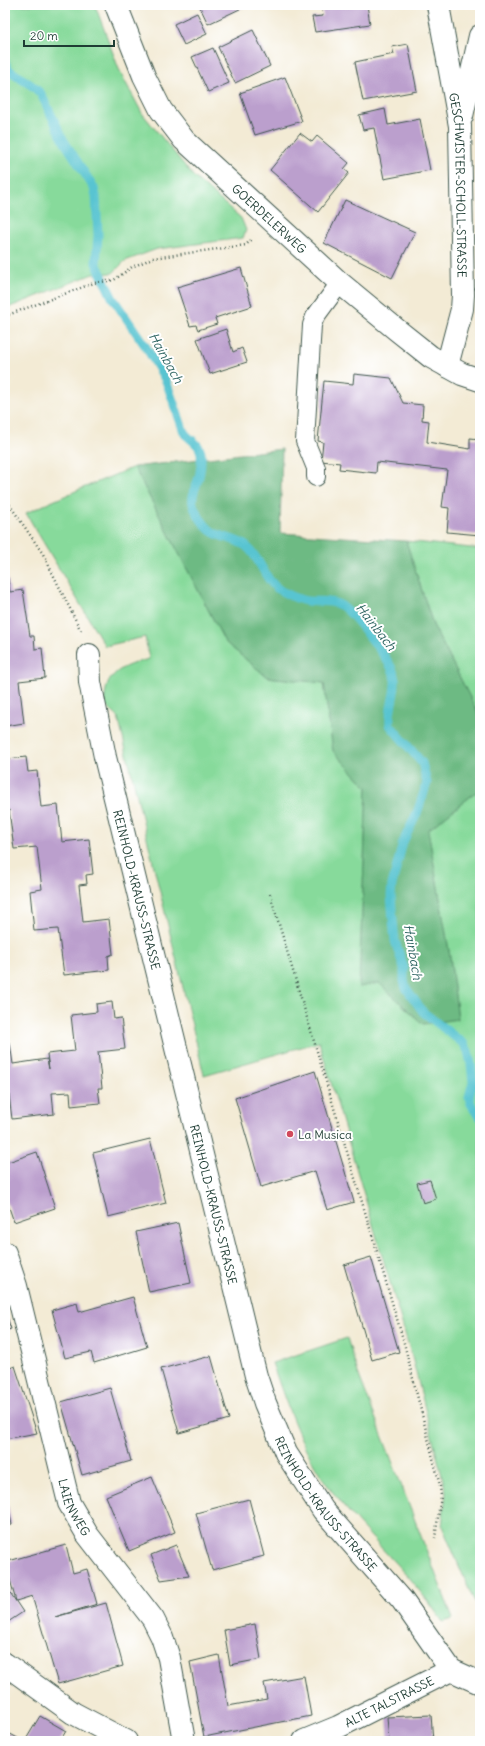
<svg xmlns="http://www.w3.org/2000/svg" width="485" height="1746" viewBox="0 0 485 1746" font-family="Delius,sans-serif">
	<rect width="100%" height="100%" fill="#fff"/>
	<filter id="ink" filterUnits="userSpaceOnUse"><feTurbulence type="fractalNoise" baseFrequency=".025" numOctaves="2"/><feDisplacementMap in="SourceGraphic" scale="8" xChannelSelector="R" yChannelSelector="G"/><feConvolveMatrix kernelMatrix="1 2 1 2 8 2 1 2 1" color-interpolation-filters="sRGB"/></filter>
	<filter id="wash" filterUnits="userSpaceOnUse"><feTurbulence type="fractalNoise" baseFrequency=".012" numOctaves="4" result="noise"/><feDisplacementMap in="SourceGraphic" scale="16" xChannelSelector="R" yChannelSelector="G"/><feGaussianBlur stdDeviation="0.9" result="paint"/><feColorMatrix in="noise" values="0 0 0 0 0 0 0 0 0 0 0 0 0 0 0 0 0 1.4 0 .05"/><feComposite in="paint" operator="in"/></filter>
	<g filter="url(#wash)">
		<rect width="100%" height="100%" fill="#f3ebd5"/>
		<!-- green -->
		<g fill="#87da9b" stroke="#538c68">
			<polygon points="5,5 95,5 120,72 142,113 194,177 241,218 246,230 243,238 157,249 125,261 113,273 93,274 5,309"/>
			<path d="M 134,467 L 225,642 L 267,677 L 324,683 L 333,751 L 367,787 L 359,987 L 379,983 L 423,1024 L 458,1018 L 450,957 L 428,830 L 480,789 L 480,1611 L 474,1601 L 442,1526 L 446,1492 L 412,1357 L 319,1042 L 204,1075 L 118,717 L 105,705 C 103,673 122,666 149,659 L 145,637 L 105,646 L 26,513 L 78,490 Z"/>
			<polygon points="406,541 480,549 480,717 433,625"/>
			<path d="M 347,1338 L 358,1373 L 453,1619 L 443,1622 C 411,1574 366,1536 331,1490 C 302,1451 288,1408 272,1363 Z"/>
		</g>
		<!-- forest -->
		<polygon fill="#6dba83" stroke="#467c5c" points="282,449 280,533 406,541 433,625 480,717 480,789 428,830 450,957 458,1019 423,1024 379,983 359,987 367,787 333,751 324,683 267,677 225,642 134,467"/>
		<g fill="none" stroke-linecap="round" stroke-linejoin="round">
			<!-- stream -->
			<path stroke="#58c4d1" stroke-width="9" d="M 5,62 L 9,70 L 34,87 L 41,94 L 64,141 L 94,188 L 96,196 L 98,235 L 96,263 L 112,297 L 146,347 L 166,381 L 184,432 C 188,439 198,442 200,450 C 202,453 201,458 201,462 C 201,493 179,494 206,526 C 215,538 234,537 246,546 C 261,558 264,581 281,591 C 289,595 298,600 307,601 C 317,602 331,600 340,605 C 351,610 388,659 393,671 C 394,673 394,677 395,680 C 396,695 388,709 390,725 L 422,763 L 427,783 L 417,813 L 403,842 L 392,885 L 391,896 L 394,931 L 395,941 L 404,968 L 404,981 L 406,988 L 423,1012 L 464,1044 L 468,1051 L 471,1064 L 473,1082 L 469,1097 L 471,1104 L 480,1117"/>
		</g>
		<g id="blocks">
			<!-- building -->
			<g fill="#bb9fcd">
				<polygon points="199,5 243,5 244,7 208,24"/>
				<polygon points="321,5 367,5 370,24 315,32 312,17 323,16"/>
				<polygon points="197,13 207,34 184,45 174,24"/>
				<polygon points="253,30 270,66 235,83 218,47"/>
				<polygon points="408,44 417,91 363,101 355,62 394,54 392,47"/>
				<polygon points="213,48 229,83 208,92 192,57"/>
				<polygon points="285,77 302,121 255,135 240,93"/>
				<polygon points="385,109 388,125 420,119 430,170 384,179 374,128 363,130 359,115"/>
				<polygon points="300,133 312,142 317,136 349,163 344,169 349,173 318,212 270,170"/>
				<polygon points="345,200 415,232 392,278 324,243"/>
				<polygon points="241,268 252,306 215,318 217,324 198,330 196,325 190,326 177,287"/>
				<polygon points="226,329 233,352 242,348 247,362 210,374 197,339"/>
				<polygon points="354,374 391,378 403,403 423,405 422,420 429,421 427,442 470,449 470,438 480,439 480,535 447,532 449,508 442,507 447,470 377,462 376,473 339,469 340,463 321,461 323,442 318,441 324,381 353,384"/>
				<polygon points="5,561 10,592 23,590 30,636 34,636 35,649 42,648 45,678 19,681 24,723 5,726"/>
				<polygon points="26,757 28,772 37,771 41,807 58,805 62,842 89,839 93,874 86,875 87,884 79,885 83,922 109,919 113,954 108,956 109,970 64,975 58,929 34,931 30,891 42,889 37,847 14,849 9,810 5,811 7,759"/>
				<polygon points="112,1002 114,1019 121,1018 125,1049 98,1052 102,1088 98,1088 100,1103 71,1106 70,1092 52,1093 54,1114 12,1119 9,1095 5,1095 5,1044 10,1043 13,1064 47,1059 49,1069 47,1054 75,1051 71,1015 97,1012 96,1004"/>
				<polygon points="315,1071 354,1202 327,1210 315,1171 261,1187 235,1098"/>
				<polygon points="150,1139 166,1203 108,1217 93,1153"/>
				<polygon points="37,1152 55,1208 14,1222 5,1196 5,1163"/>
				<polygon points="430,1180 436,1199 423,1203 417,1183"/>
				<polygon points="178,1223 191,1283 149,1292 136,1232"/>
				<polygon points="371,1257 399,1352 372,1360 344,1265"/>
				<polygon points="133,1297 147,1347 94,1363 91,1352 65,1358 52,1310 77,1303 79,1312"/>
				<polygon points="5,1311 11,1329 5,1331"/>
				<polygon points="211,1356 229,1419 179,1433 161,1369"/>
				<polygon points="15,1366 37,1433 5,1439 5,1370"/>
				<polygon points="110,1388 131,1461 82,1475 61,1402"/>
				<polygon points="152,1477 175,1532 129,1551 106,1496"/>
				<polygon points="5,1491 12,1525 5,1526"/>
				<polygon points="249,1499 264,1556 212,1570 196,1513"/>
				<polygon points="66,1545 73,1573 87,1569 97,1604 55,1617 106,1603 123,1666 58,1684 32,1596 16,1601 5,1562"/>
				<polygon points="176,1545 189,1576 161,1580 151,1555"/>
				<polygon points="5,1579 8,1584 5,1585 23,1612 5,1624"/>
				<polygon points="255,1624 261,1659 230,1665 224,1630"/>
				<polygon points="219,1655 228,1706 267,1699 264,1683 304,1676 311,1716 204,1737 190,1662"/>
				<polygon points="431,1715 433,1741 389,1741 387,1717"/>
				<polygon points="40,1716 66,1731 60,1741 25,1741"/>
				<polygon points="5,1731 23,1741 5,1741"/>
			</g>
		</g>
	</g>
	<g filter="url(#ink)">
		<use href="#blocks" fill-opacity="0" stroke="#3f574c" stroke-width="1"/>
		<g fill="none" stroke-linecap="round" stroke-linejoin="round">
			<!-- service casing -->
			<g stroke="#3f574c" stroke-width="20">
				<polyline id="service" points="316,477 316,468 305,441 312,325 315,317 340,283"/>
			</g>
			<!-- minor casing -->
			<g stroke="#3f574c" stroke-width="24">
				<g id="minor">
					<path id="s1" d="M 116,5 L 144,76 L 161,110 L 184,140 L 340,283 L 397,330 L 431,357 L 462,374 L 480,380"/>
					<path id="s2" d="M 438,5 L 460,126 L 463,295 L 462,309 L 447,366"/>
					<polyline points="462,116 480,36"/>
					<path id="s3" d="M 89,655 L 90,682 L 105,757 L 256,1376 L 265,1403 L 286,1453 L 323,1510 L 402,1600 L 451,1670 L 480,1683"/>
					<path id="s4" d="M 5,1253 L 16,1286 L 69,1503 L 87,1534 L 153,1619 L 162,1637 L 169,1658 L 184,1741"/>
					<polyline points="5,1664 73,1713 126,1741"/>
					<path id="s5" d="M 304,1741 L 338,1727 L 451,1670"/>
				</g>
			</g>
			<!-- path -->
			<g stroke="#3f574c" stroke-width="2.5" stroke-dasharray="1 3" stroke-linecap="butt">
				<polyline points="5,316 94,283 114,280 132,267 153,258 246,245 252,239"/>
				<polyline points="5,498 43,554 81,631"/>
				<polyline points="270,894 403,1339 440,1486 441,1496 435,1538"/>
			</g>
			<!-- service -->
			<use href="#service" stroke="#fff" stroke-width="18"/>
			<!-- minor -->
			<use href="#minor" stroke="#fff" stroke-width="22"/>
		</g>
	</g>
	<!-- markers -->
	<circle fill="#d1495b" stroke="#fff" stroke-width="1.5" cx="290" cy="1134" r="4"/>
	<g text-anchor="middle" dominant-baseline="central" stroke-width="4" stroke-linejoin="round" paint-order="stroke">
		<!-- street labels -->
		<g font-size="12" fill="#1f3d34" stroke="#fff">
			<text stroke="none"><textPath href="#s2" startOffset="182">GESCHWISTER-SCHOLL-STRASSE</textPath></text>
			<text stroke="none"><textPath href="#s1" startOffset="268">GOERDELERWEG</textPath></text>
			<text stroke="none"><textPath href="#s3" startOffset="240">REINHOLD-KRAUSS-STRASSE</textPath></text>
			<text stroke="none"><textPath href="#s3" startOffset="564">REINHOLD-KRAUSS-STRASSE</textPath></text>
			<text stroke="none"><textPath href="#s3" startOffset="888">REINHOLD-KRAUSS-STRASSE</textPath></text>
			<text stroke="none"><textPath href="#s4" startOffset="264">LAIENWEG</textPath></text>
			<text stroke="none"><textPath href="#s5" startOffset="94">ALTE TALSTRASSE</textPath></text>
		</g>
		<!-- poi labels -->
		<g font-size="12" fill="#1f3d34" stroke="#fff" text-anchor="start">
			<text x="298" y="1134">La Musica</text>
		</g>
		<!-- water labels -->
		<g font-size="13" font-style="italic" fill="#306663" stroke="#fff">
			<text transform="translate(166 358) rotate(61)">Hainbach</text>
			<text transform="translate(376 627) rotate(52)">Hainbach</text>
			<text transform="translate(413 952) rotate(80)">Hainbach</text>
		</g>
	</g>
	<!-- margin -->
	<rect width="485" height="1746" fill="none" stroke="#fff" stroke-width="20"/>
	<!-- scale -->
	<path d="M24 40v6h90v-6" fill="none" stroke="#1f3d34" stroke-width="2"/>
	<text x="30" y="40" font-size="12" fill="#1f3d34" stroke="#ffffff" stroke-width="3" paint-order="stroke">20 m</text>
</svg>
